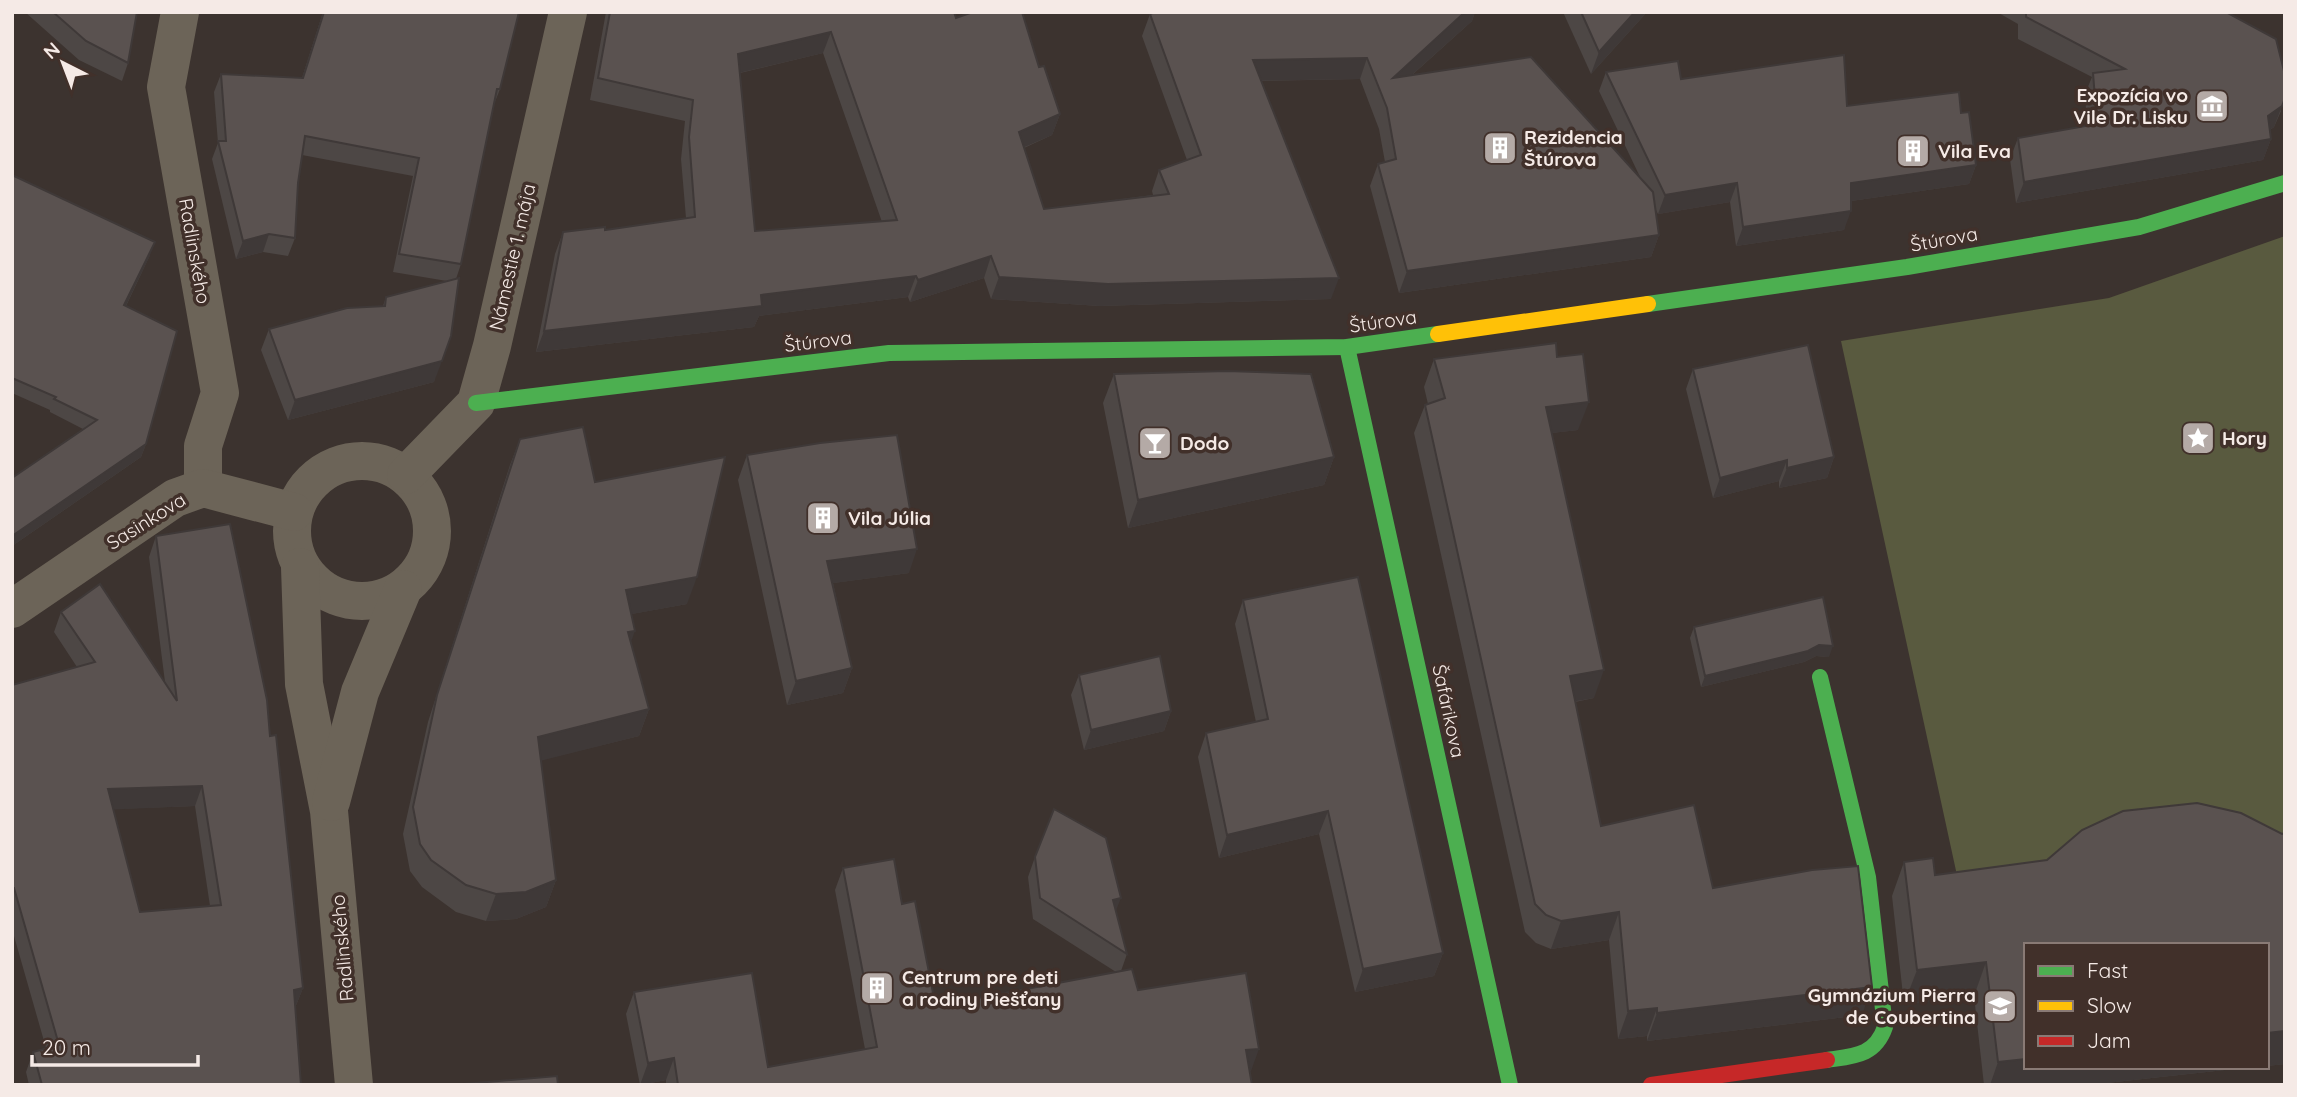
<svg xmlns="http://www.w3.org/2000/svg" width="2297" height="1097" viewBox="0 0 2297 1097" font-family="Quicksand,sans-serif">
	<rect width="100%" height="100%" fill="#3c332f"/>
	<!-- green -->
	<polygon fill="#595a3f" points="2285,236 2285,866 1963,903 1841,341 2109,298"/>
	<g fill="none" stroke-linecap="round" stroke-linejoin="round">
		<!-- street -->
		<g stroke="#6c6458" stroke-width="38">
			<polyline points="180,12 166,87 220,393 203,446 203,488"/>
			<circle cx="362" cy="531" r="70"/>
			<polyline points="406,475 476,403 492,346 568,12"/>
			<polyline points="300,567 304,684 329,811 354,1085"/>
			<polyline points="12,609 175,498 203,488 294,512"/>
			<polyline points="331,802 360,692 403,589"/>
		</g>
		<!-- fast -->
		<g stroke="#4caf50" stroke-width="16">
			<polyline points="1648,304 1907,267 2139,227 2285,183"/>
			<polyline points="1347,347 1510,1085"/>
			<polyline points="476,403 889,353 1347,347 1438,334"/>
			<path d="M 1820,677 L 1868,877 L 1885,1027 C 1875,1056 1854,1056 1827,1060"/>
		</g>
		<!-- slow -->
		<polyline stroke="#ffc107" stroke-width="16" points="1438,334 1648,304"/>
		<!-- jam -->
		<polyline stroke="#c62828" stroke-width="16" points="1651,1085 1827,1060"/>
	</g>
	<!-- wall -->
	<g fill="#4d4745" fill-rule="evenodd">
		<polygon points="25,12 137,12 128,63 122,81 79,60"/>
		<polygon points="323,12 519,12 500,89 493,107 461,264 456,279 434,382 288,420 261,350 269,329 383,306 386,297 447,281 393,272 413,176 302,155 298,183 295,238 288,256 263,252 236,259 212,159 218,143 214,92 221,74 302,78"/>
		<path d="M 606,12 L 954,12 L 956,18 L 1039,67 L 1060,114 L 1052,135 L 1024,148 L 1044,209 L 1153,195 L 1152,191 L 1159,170 L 1187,160 L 1142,36 L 1150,14 L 1155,12 L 1475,12 L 1472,21 L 1412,75 L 1641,179 L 1599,91 L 1606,72 L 1681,79 L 1847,106 L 1961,113 L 1976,165 L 1969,184 L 1851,201 L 1844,230 L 1736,246 L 1730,202 L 1658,214 L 1655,208 L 1659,235 L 1651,257 L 1399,293 L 1370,186 L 1378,164 L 1385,162 L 1379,129 L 1360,79 L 1261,81 L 1331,299 L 1100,306 L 991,299 L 984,278 L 910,302 L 908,297 L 759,316 L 754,327 L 536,352 L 555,254 L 563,232 L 605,230 L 686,218 L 681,159 L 685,121 L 590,100 ZM 823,53 L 882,222 L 755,231 L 740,73 Z"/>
		<polygon points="1563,12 1647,12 1591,74"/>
		<polygon points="1997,12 2226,12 2281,111 2274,127 2270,130 2271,139 2263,160 2016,203 2010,159 2018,138 2087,126 2085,94 2092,77 2018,39 2018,24"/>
		<polygon points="12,175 150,255 126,306 146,444 141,457 12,546 12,478 83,429 50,412 50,410 12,393"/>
		<polygon points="1557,357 1578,430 1551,433 1594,698 1575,702 1601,826 1713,888 1862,1015 1647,1041 1647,1036 1618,1039 1609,940 1551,949 1536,943 1525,932 1414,433 1425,405 1428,404 1424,387 1434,359"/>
		<polygon points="1693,369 1834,457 1827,478 1779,488 1779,481 1713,498 1686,389"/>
		<polygon points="1114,374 1334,457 1324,485 1128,528 1103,403"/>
		<polygon points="520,439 595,482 687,604 631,614 631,642 649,709 639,736 541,760 556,880 546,907 516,919 486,921 456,912 422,887 410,871 403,834 428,722 510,465"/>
		<polygon points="747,455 909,573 833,583 852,668 843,693 787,705 738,480"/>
		<path d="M 156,536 L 270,736 L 303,988 L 295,1008 L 301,1085 L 29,1085 L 26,1072 L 33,1052 L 46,1048 L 12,929 L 12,685 L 77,667 L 54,632 L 61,612 L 165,682 L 149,557 ZM 195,806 L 210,906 L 140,912 L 113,809 Z"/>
		<polygon points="1243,600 1443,953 1434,976 1355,992 1319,834 1219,858 1198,757 1206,733 1256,722 1235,624"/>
		<polygon points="1694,627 1829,657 1816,656 1804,662 1701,687 1690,638"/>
		<polygon points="1079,675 1171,711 1164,731 1084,750 1071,695"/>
		<polygon points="2197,803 2241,813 2282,834 2285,833 2285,1064 2267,1066 2267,945 2026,945 2026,1067 2252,1067 2088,1085 1984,1085 1974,996 1904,1004 1892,896 1904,862 1933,858 1935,875 2047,860 2082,830 2123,811"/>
		<polygon points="1035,857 1116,911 1127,954 1121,971 1138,990 1251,1071 1250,1071 1252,1085 666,1085 666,1080 640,1085 626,1014 634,992 768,1067 865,1049 835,890 843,868 902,904 934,998 957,1002 1116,972 1033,919 1028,877"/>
	</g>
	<!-- shaded-wall -->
	<g fill="#3f3938">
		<polygon points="1465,12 1475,12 1472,21 1385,99 1393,78"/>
		<polygon points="1635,12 1647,12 1591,74 1599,52"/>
		<polygon points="831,32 823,53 730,75 738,54"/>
		<polygon points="1367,58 1360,79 1245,81 1253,60"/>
		<polygon points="2285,98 2274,127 2260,137 2268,116"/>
		<polygon points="1060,114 1052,135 1011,153 1019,132"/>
		<polygon points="2271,139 2263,160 2016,203 2024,182"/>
		<polygon points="1976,165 1969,184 1844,202 1851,183"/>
		<polygon points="1737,183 1730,202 1658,214 1665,195"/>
		<polygon points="1851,211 1844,230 1736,246 1743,227"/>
		<polygon points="269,234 263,252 236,259 243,241"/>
		<polygon points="1659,235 1651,257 1399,293 1407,271"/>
		<polygon points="155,242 150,255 120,318 124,305"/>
		<polygon points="991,256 984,278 910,302 918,280"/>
		<polygon points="916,276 908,297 759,316 754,327 536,352 544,331 761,295"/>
		<polygon points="999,277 1339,278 1331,299 1100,306 991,299"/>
		<polygon points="442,361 434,382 288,420 295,400"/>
		<polygon points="1589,402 1578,430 1535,435 1546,407"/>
		<polygon points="146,444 141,457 12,546 12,536"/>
		<polygon points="1334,457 1324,485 1128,528 1138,500"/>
		<polygon points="1834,457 1827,478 1779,488 1787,468"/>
		<polygon points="1787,460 1779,481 1713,498 1720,478"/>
		<polygon points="917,549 909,573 819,585 827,561"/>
		<polygon points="697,577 687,604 616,617 626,590"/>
		<polygon points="635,631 625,658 628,632"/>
		<polygon points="1819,645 1833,646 1829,657 1816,656 1804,662 1701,687 1705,676"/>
		<polygon points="852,668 843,693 787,705 796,681"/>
		<polygon points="1604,670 1594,698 1560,704 1570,676"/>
		<polygon points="649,709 639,736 528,764 538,737"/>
		<polygon points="1171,711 1164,731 1084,750 1091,730"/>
		<polygon points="202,786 195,806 101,810 108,789"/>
		<polygon points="1328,811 1319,834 1219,858 1227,835"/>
		<polygon points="556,880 546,907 516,919 486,921 496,894"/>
		<polygon points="1121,898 1113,918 1113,900"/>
		<polygon points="1619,912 1609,940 1551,949 1561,921"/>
		<polygon points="1443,953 1434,976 1355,992 1363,969"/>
		<polygon points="1986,962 1974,996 1904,1004 1917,970"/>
		<polygon points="1872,987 1862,1015 1647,1041 1657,1013"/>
		<polygon points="303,988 295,1008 294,990"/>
		<polygon points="1657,1008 1647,1036 1618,1039 1628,1011"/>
		<polygon points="2285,1031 2285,1064 2267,1066 2267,1033"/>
		<polygon points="1259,1049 1251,1071 1238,1072 1246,1050"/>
		<polygon points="674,1058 666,1080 640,1085 648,1063"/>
		<polygon points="2026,1059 2026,1067 2252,1067 2088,1085 1990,1085 1998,1062"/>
	</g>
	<!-- building -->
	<g fill="#5a5250" stroke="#3f3938" stroke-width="2" fill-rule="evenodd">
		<polygon points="53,12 137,12 128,63 86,41"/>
		<polygon points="324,12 519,12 500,89 497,89 461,264 399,254 419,158 305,136 298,183 295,238 269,234 243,241 218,141 226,141 221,74 303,78"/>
		<path d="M 610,12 L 954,12 L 956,18 L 973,12 L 1022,12 L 1039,67 L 1044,66 L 1060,114 L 1019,132 L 1044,209 L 1169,194 L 1159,170 L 1201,155 L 1150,14 L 1155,12 L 1465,12 L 1393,78 L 1531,57 L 1653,192 L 1659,235 L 1407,271 L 1378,164 L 1396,159 L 1387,108 L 1367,58 L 1253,60 L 1339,278 L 1108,284 L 999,277 L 991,256 L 918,280 L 916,276 L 761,295 L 762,306 L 544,331 L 563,232 L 605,227 L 605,230 L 695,217 L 689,137 L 693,100 L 598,78 ZM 831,32 L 897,220 L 755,231 L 738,54 Z"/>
		<polygon points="1581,12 1635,12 1599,52"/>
		<polygon points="2026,12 2226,12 2276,39 2285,75 2285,98 2282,106 2268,116 2271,139 2024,182 2018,138 2097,124 2093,73 2125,69 2026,17"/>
		<polygon points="1844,55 1847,106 1959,92 1961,113 1969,112 1976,165 1851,183 1851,211 1743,227 1737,183 1665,195 1606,72 1678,61 1681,79"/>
		<polygon points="12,175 155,242 124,305 177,331 146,444 12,536 12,478 97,420 54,399 56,397 12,378"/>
		<polygon points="459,278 451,336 442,361 295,400 269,329 347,308 385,306 386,297"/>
		<polygon points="1556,343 1557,357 1583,354 1589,402 1546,407 1604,670 1570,676 1601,826 1694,805 1713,888 1812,870 1858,866 1872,987 1657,1013 1657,1008 1628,1011 1619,912 1561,921 1546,915 1535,904 1425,405 1445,398 1434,359"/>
		<polygon points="1808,345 1834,457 1787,468 1787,460 1720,478 1693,369"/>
		<polygon points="1227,371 1311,374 1334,457 1138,500 1114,374"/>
		<polygon points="583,427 595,482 725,457 697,577 626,590 635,631 628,632 649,709 538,737 556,880 526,892 496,894 466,885 431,860 420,844 413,807 437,695 520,439"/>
		<polygon points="897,435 917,549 827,561 852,668 796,681 747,455 820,443"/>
		<path d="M 230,524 L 267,700 L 270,736 L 276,735 L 303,988 L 294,990 L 301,1085 L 42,1085 L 33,1052 L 59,1045 L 14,888 L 12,888 L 12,685 L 95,662 L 61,612 L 100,584 L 177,701 L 156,536 ZM 202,786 L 221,905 L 140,912 L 108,789 Z"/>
		<polygon points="1358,577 1443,953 1363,969 1328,811 1227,835 1206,733 1268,719 1243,600"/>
		<polygon points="1823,597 1833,646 1819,645 1808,651 1705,676 1694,627"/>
		<polygon points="1160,656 1171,711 1091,730 1079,675"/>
		<polygon points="2197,803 2241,813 2282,834 2285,833 2285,1031 2267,1033 2267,945 2026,945 2026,1059 1998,1062 1986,962 1917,970 1904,862 1933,858 1935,875 2047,860 2082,830 2123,811"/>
		<polygon points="1054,809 1106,838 1121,898 1113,900 1127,954 1040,898 1035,857"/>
		<polygon points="894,859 902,904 915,901 934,998 956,993 957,1002 1132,969 1138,990 1246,973 1259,1049 1246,1050 1252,1085 678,1085 674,1058 648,1063 634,992 752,973 768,1067 877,1047 843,868"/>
		<polygon points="557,1076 558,1085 452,1085"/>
	</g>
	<!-- icons -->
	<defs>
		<g id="museum-square" transform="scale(1.75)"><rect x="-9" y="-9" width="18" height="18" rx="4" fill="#b4aaa6" stroke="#41302a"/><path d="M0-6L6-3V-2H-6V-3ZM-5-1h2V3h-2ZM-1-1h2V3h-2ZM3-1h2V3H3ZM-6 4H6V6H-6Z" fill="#fff"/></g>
		<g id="building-square" transform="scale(1.75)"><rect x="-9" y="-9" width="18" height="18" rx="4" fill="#b4aaa6" stroke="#41302a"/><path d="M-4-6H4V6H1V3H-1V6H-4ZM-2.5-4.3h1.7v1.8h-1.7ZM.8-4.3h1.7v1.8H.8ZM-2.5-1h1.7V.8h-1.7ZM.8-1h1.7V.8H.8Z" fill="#fff"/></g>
		<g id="sight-square" transform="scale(1.75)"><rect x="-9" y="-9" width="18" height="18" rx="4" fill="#b4aaa6" stroke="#41302a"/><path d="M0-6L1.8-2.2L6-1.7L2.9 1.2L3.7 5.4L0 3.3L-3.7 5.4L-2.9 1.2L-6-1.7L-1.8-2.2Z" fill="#fff"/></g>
		<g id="bar-square" transform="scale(1.75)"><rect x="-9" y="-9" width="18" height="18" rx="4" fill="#b4aaa6" stroke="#41302a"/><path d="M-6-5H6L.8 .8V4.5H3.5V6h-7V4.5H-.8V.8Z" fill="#fff"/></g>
		<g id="university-square" transform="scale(1.75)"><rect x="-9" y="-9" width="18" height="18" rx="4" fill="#b4aaa6" stroke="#41302a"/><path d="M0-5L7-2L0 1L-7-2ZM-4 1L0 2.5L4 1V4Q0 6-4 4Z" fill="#fff"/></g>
	</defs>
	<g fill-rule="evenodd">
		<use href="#museum-square" x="2212" y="106"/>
		<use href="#building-square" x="1500" y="148"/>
		<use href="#building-square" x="1913" y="151"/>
		<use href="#sight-square" x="2198" y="438"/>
		<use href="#bar-square" x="1155" y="443"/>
		<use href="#building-square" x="823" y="518"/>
		<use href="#building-square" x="877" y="988"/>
		<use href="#university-square" x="2000" y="1006"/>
	</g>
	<g text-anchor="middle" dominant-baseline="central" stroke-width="7" stroke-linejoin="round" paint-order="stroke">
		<!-- poi labels -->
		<g font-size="19" font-weight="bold" fill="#f5eae6" stroke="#41302a" text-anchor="start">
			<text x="2188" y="95" text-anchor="end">Expozícia vo<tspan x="2188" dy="22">Vile Dr. Lisku</tspan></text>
			<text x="1524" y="137">Rezidencia<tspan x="1524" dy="22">Štúrova</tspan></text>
			<text x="1938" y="151">Vila Eva</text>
			<text x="2222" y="438">Hory</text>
			<text x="1180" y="443">Dodo</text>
			<text x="848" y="518">Vila Júlia</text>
			<text x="902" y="977">Centrum pre deti<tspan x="902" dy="22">a rodiny Piešťany</tspan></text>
			<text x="1976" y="995" text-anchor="end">Gymnázium Pierra<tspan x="1976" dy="22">de Coubertina</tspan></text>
		</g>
		<!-- street labels -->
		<g font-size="19" fill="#f5eae6" stroke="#41302a">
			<text transform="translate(1944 239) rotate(-10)">Štúrova</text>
			<text transform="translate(195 251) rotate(80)">Radlinského</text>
			<text transform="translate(512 257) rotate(-77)">Námestie 1. mája</text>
			<text transform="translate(1383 321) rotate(-8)">Štúrova</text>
			<text transform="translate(818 341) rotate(-7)">Štúrova</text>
			<text transform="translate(146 521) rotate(-32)">Sasinkova</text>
			<text transform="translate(1449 711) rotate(78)">Šafárikova</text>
			<text transform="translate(342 948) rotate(-95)">Radlinského</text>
		</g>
	</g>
	<!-- border -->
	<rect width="2297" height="1097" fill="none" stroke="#f5eae6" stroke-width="28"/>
	<!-- legend -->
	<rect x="2024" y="943" width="245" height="126" fill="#41302a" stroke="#897a75" stroke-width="2"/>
	<rect x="2038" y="966" width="35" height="10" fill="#4caf50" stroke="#897a75" stroke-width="2"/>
	<text x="2087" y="978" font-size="21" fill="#f5eae6">Fast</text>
	<rect x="2038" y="1001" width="35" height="10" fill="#ffc107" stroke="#897a75" stroke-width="2"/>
	<text x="2087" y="1013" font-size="21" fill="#f5eae6">Slow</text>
	<rect x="2038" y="1036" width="35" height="10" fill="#c62828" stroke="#897a75" stroke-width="2"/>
	<text x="2087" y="1048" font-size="21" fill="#f5eae6">Jam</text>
	<!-- north arrow -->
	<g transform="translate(63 63) rotate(318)" stroke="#41302a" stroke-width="5" paint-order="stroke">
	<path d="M0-5L12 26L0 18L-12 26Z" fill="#f5eae6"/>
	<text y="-10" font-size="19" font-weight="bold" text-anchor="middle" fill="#f5eae6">N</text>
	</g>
	<!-- scale -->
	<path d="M32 1055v10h166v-10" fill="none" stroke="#f5eae6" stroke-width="3.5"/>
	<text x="42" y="1055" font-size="21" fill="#f5eae6" stroke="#41302a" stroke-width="5" paint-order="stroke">20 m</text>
</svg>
